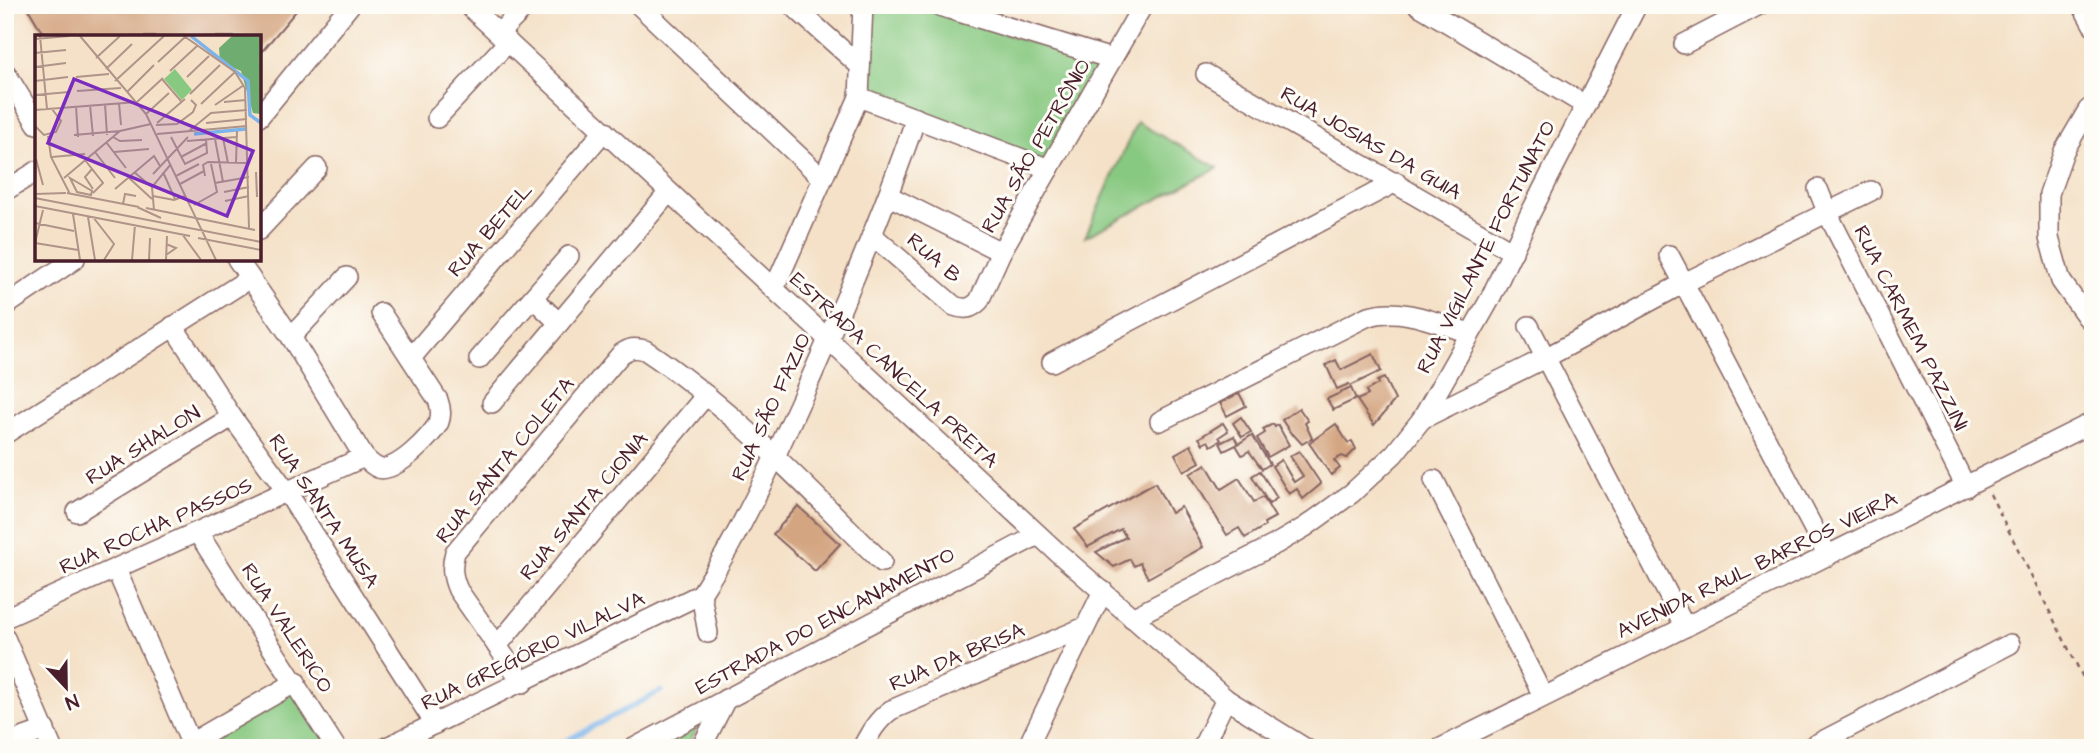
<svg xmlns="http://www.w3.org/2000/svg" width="2098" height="753" viewBox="0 0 2098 753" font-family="'Architects Daughter',sans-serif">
	<rect width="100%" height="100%" fill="#fdfcf7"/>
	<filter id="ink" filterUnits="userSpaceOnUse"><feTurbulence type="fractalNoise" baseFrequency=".0143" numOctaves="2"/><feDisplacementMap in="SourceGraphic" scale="14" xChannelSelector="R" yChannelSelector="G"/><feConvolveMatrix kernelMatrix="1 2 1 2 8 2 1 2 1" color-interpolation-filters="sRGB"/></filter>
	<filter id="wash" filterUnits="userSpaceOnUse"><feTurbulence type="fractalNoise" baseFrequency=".00686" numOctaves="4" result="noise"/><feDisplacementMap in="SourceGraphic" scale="28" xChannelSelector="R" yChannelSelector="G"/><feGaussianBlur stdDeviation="1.57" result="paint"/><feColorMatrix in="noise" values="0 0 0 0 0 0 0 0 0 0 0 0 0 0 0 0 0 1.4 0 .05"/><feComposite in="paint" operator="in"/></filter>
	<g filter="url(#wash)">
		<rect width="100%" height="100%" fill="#f4e1c7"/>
		<!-- green -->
		<g fill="#88c981" stroke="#697456" stroke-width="2">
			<polygon points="871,5 915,5 1101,65 1049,164 866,95"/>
			<polygon points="1137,122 1218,168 1085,237"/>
			<polygon points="296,682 336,748 193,748"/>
			<polygon points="700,723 687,748 648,748"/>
		</g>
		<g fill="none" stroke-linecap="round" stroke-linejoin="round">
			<!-- stream -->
			<polyline stroke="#7bb4eb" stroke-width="5" points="552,748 661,691"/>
		</g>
		<g id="blocks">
			<!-- building -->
			<g fill="#d4a581">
				<polygon points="26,5 301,5 259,55 259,37 45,37"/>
				<polygon points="1373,354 1381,371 1350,386 1349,384 1337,389 1326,365 1336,360 1341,370"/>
				<polygon points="1384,378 1395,400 1374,425 1357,400 1368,395 1366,391 1378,384 1377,381"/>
				<polygon points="1351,388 1356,399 1333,410 1327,399"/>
				<polygon points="1239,393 1246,406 1227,416 1220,403"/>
				<polygon points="1299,408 1308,421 1305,423 1312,438 1302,444 1293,434 1292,435 1282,420"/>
				<polygon points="1241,417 1251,432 1242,437 1233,423"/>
				<polygon points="1223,423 1228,431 1219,437 1221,440 1211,446 1208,441 1203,444 1199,438"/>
				<polygon points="1273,424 1275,427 1278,425 1289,445 1268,457 1257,438 1265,433 1263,429"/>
				<polygon points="1336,424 1348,443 1352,441 1356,449 1347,458 1342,456 1334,460 1340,468 1331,475 1309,443"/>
				<polygon points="1252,435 1270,464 1262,469 1249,451 1242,455 1236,445 1224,451 1220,443 1234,436 1238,444"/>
				<polygon points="1191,445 1200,462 1184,471 1175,454"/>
				<polygon points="1299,451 1321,484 1303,499 1297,489 1289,494 1272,466 1281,460 1294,482 1303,476 1290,456"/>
				<polygon points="1206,464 1221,489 1239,478 1254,502 1263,497 1275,517 1264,523 1265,526 1245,538 1239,528 1227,535 1190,474"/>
				<polygon points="1260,471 1277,498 1269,504 1252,476"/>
				<polygon points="1155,483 1171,513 1181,507 1203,547 1148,578 1140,563 1134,566 1130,559 1114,567 1096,552 1126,537 1121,529 1088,547 1074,529"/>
				<polygon points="798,506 840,544 815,571 773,534"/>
			</g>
		</g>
	</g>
	<g filter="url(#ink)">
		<use href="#blocks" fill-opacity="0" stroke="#866362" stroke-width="2"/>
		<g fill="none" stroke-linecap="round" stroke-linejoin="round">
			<!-- minor casing -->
			<g stroke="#866362" stroke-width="22">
				<g id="minor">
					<polyline points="468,5 1056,551 1226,699 1305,748"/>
					<polyline points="639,5 822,178"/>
					<polyline points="792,5 860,66"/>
					<polyline points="936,5 1112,59"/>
					<polyline points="1418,5 1585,105"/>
					<polyline points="2082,5 2093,25"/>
					<polyline points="499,33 527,5"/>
					<polyline points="1684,44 1759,5"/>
					<polyline points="5,72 37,124"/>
					<polyline points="1206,74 1513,252"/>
					<polyline points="859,97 1049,169"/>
					<polyline points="2093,106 2088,110 2064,151 2049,194 2049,238 2061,281 2087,317 2093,322"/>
					<polyline points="259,117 350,5"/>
					<polyline points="437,118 508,42"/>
					<polyline points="1818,189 1828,214 1966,487"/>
					<polyline points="5,191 37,171"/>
					<polyline points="889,196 1001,252"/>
					<polyline points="259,230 317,168"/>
					<path d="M 872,235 L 954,306 C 965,310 971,309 979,301 L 1001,252 L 1143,5"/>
					<polyline points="1669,255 1828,556"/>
					<path d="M 237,259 L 291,337 L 364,457 C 368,461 373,466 378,468 C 395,474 432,436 439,422 C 442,414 441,408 438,400 L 381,313"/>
					<polyline points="774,289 859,97 863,5"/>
					<polyline points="533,298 559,323"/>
					<polyline points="5,306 75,259"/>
					<polyline points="173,326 232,417 287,492 435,724"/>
					<polyline points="1529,326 1685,627"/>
					<polyline points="291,337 347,277"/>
					<polyline points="411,358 604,131"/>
					<polyline points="479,359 569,256"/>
					<polyline points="1052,362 1396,182"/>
					<polyline points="492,403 669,192"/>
					<polyline points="1422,419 1547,357 1684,283 1871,191"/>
					<path d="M 1160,421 L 1366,317 C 1401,305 1436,323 1470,333"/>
					<polyline points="5,434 250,278"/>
					<polyline points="1434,480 1543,696"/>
					<polyline points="77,512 232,417"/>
					<polyline points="198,533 336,748"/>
					<polyline points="116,569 193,748"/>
					<polyline points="5,618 364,457"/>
					<polyline points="1132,618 1276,544 1305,527 1352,493 1394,454 1422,419 1489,301 1529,216 1637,5"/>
					<path d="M 708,633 L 701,594 C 740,533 771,466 801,400 C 843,307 883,214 916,118"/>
					<polyline points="5,638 52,748"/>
					<polyline points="497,646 706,395"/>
					<path d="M 523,683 L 458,590 C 452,576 451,567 455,552 L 621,354 C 630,348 634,347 645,350 C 733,408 807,488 882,562"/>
					<polyline points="191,743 296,682"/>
					<polyline points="5,744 45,730"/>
					<polyline points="385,748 701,594"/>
					<polyline points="634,748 1038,535"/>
					<polyline points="701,748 726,699"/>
					<path d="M 862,748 C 870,733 877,720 891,710 L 1085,627"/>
					<polyline points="1027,748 1103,591"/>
					<polyline points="1202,748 1226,699"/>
					<polyline points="1441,748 1685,627 2093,422"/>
					<polyline points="1809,748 2010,644"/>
				</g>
			</g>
			<!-- path -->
			<g stroke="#866362" stroke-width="2.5" stroke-dasharray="5 5" stroke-linecap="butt">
				<polyline points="2088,142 2093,152"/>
				<polyline points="1990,494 2093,697"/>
			</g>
			<!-- minor -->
			<use href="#minor" stroke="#fff" stroke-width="19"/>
		</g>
	</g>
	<g text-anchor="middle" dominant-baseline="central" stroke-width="6" stroke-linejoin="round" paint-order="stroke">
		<!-- street labels -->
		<g font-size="21" fill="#4a1f2b" stroke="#fdfcf7">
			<text transform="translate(1371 143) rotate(30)">RUA JOSIAS DA GUIA</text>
			<text transform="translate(1036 146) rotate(-60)">RUA SÃO PETRÔNIO</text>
			<text transform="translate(490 230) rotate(-49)">RUA BETEL</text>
			<text transform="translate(1486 247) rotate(-63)">RUA VIGILANTE FORTUNATO</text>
			<text transform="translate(934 258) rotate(41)">RUA B</text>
			<text transform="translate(1911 328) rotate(63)">RUA CARMEM PAZZINI</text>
			<text transform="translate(894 370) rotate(43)">ESTRADA CANCELA PRETA</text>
			<text transform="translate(771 407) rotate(-65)">RUA SÃO FAZIO</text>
			<text transform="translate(143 445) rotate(-32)">RUA SHALON</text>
			<text transform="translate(505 460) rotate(-51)">RUA SANTA COLETA</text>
			<text transform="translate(584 506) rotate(-50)">RUA SANTA CIONIA</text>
			<text transform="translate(324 511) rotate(56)">RUA SANTA MUSA</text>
			<text transform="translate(156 526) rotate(-24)">RUA ROCHA PASSOS</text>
			<text transform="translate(1757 565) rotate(-26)">AVENIDA RAUL BARROS VIEIRA</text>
			<text transform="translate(825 621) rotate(-28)">ESTRADA DO ENCANAMENTO</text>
			<text transform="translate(287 628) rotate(57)">RUA VALERICO</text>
			<text transform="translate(533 651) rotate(-26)">RUA GREGÓRIO VILALVA</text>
			<text transform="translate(957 657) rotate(-23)">RUA DA BRISA</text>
		</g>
	</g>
	<!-- overview -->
	<g transform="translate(35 35)">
		<rect width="226" height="226" fill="#f4e1c7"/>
		<path d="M 140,34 L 157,55 L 147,65 L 129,44 Z" fill="#88c981"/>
		<path d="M 197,1 L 226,1 L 226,79 L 218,78 L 206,36 L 185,27 L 184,13 Z" fill="#6ead6f"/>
		<path fill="none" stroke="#7bb4eb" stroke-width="3.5" d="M 156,1 L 213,46 L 215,80 L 226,88M 159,99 L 211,94"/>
		<path fill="none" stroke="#b09389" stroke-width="2" d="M 5,1 L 12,74M 45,1 L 111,79 L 181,225M 149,1 L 200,37 L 210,53 L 214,193M 0,4 L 34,1M 0,18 L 31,15M 61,23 L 85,1M 123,27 L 150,2M 0,32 L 31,28M 71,34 L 97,9M 135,36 L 162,11M 41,42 L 74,39M 152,42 L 174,21M 127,44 L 146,66M 0,46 L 33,42M 80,46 L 129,1M 42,56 L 86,53M 92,57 L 119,30M 155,59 L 185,30M 0,60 L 34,57M 189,67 L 211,65M 84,68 L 86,90M 70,69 L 72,100M 166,69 L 200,37M 55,70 L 58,101M 180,70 L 209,50M 41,71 L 43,102M 0,75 L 102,67 L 128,43M 111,79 L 134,58M 122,88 L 150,64M 171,88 L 212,84M 121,90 L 142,89 L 158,77 L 161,70 L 156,65M 0,91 L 9,100 L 21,97 L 26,86 L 17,74M 154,96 L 176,78 L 212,75M 122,99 L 212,91M 39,100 L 85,96M 13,101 L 16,122 L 35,159M 78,102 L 85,106 L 107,105M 136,102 L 150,129 L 172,118 L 171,104M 188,103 L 193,128M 180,104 L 188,147M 152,106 L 201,102M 71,107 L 91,133M 60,117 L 80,143M 79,117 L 114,114M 17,122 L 50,119M 146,122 L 172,108M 1,124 L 8,150M 50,125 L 68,148 L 58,158M 201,128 L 202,96M 57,134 L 50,142 L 58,154M 99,137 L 117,152M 128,137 L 140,164M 221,137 L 222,162M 118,139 L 153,102M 141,141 L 164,129M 170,141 L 168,130 L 173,127 L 213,128M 93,142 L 117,164M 29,143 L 85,96 L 116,89M 35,143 L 57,156 L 56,160 L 42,157 ZM 180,148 L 214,142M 145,149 L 169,136M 80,154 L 119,121 L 125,131M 189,157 L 214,152M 32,158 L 104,172M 0,159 L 31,158M 118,161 L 139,165 L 150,161M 0,163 L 226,207M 190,166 L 214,161M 88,169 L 90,159 L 101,161M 159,170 L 182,157 L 176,129M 0,171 L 155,201M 102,172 L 126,183M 111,173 L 220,195M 119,175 L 117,152 L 136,129M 38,179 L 45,225M 53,182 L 60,225M 58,182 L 79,209 L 69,225M 0,188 L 39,196M 147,199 L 166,225M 163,203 L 226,215M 0,208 L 43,215M 0,208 L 8,175M 131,220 L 141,213 L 131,209M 97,225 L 100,190M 114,225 L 115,203M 131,225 L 132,201"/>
		<path fill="#7b2cbf" fill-opacity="0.15" stroke="#7b2cbf" stroke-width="3.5" d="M 39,44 L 218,116 L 192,181 L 13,108 Z"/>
		<rect width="226" height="226" fill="none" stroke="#4a1f2b" stroke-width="3.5"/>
	</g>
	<!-- margin -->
	<rect width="2098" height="753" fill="none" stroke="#fdfcf7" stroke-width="28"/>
	<!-- north arrow -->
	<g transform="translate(66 687) rotate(158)" stroke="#fdfcf7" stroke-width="5" paint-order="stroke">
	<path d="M0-5L12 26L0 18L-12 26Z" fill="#4a1f2b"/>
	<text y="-10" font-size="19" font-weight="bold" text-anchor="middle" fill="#4a1f2b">N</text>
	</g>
</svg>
